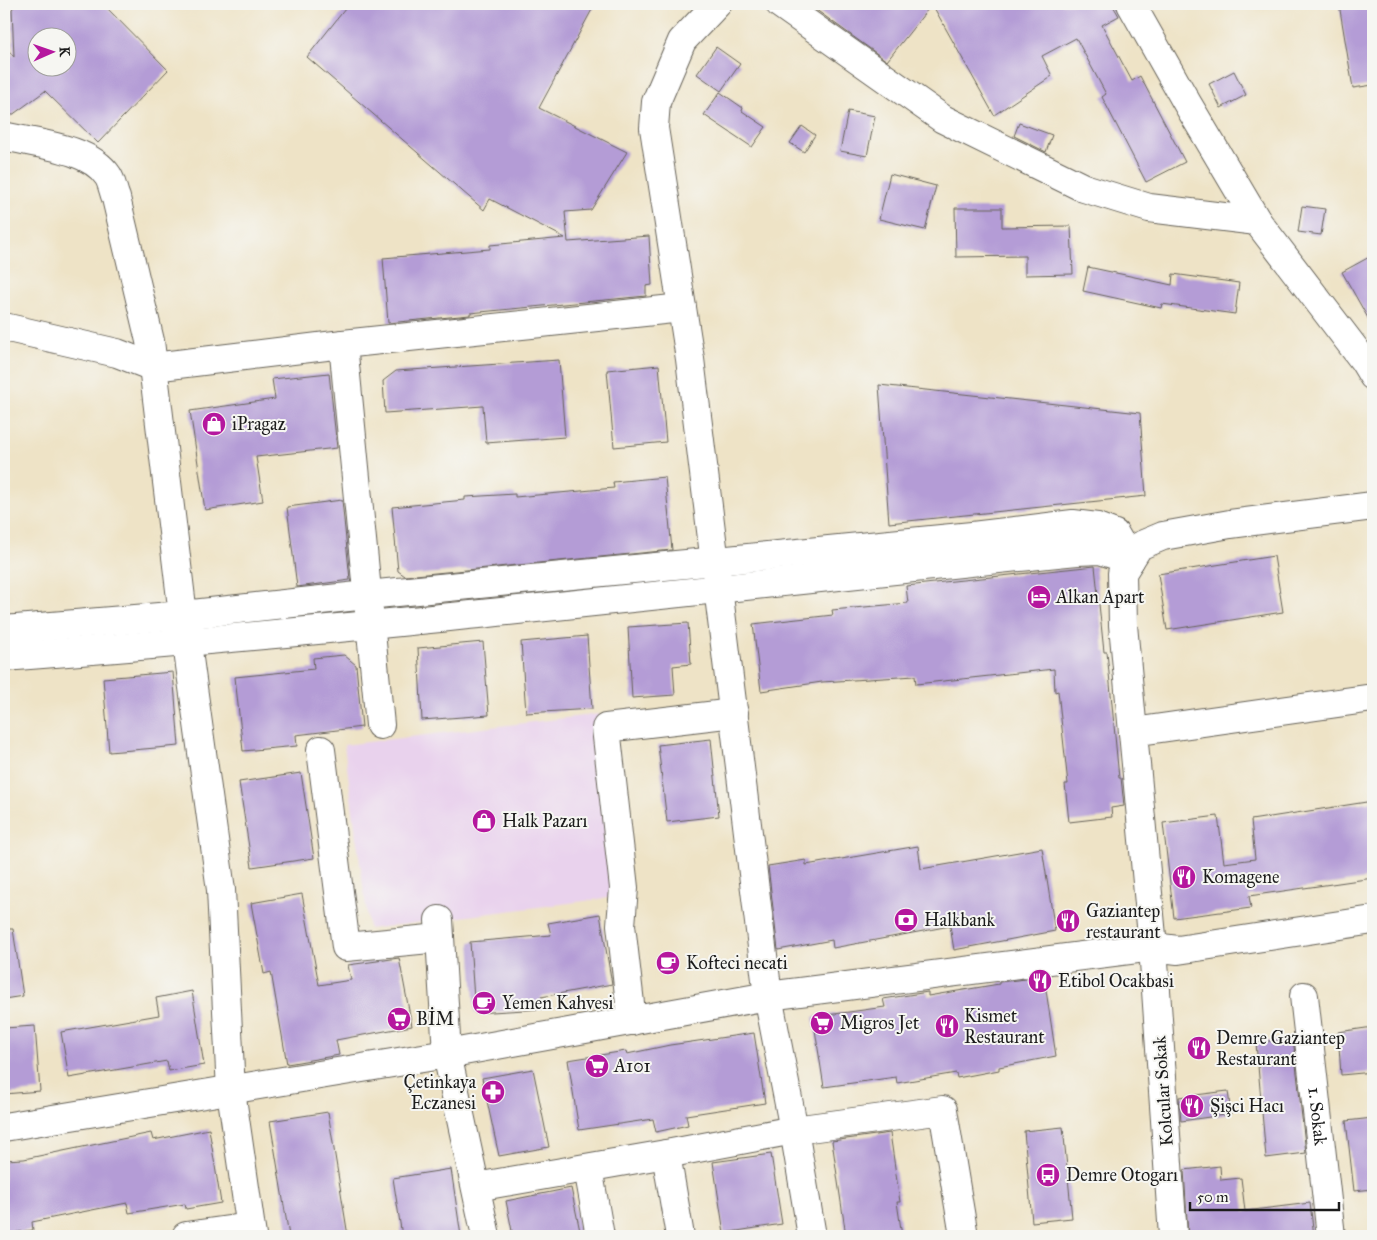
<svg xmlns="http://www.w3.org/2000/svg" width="1377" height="1240" viewBox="0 0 1377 1240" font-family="'IM FELL Great Primer',serif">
	<rect width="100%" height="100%" fill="#f6f6f2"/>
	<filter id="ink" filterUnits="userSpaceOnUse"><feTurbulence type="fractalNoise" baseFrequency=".02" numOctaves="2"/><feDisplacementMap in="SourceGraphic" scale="10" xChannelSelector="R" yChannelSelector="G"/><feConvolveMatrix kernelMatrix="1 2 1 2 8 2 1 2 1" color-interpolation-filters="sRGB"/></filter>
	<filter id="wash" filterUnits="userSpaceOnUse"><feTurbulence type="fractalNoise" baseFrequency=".0096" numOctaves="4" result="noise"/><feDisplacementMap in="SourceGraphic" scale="20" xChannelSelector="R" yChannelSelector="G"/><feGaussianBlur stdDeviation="1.12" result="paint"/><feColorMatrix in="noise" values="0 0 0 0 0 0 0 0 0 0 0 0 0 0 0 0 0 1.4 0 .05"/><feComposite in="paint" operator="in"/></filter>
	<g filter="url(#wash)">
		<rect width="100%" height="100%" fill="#eee3c6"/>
		<!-- built -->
		<polygon fill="#e9d2ed" points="599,714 623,896 369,929 344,745"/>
		<g id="blocks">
			<!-- building -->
			<g fill="#b49cd6" fill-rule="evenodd">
				<path d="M 17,4 L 103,4 L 168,70 L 98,143 L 45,91 L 4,121 L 4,45 L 14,57 L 12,9 ZM 38,38 L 68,38 L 68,68 L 38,68 Z"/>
				<polygon points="349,4 595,4 539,108 627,152 591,210 565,212 568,242 649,236 652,285 646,286 646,296 470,313 470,315 388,323 383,258 490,249 490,245 565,238 490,199 484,210 307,57"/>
				<polygon points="808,4 932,4 887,61"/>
				<polygon points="932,4 1112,4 1119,16 1102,25 1132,81 1140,76 1185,162 1146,182 1102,97 1106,94 1076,38 1042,56 1052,76 994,115"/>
				<polygon points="1339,4 1373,4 1373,85 1353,88"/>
				<polygon points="716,47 740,64 721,91 697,74"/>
				<polygon points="1234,71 1246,95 1221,108 1209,84"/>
				<polygon points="720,92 743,108 742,111 766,127 752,147 704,115"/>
				<polygon points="848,111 875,116 867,156 840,151"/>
				<polygon points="1019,123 1052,135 1046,152 1014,136"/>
				<polygon points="802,126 815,135 804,152 790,143"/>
				<polygon points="890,174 936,186 925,230 879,219"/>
				<polygon points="1302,206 1325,209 1321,235 1298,232"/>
				<polygon points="955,208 1002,208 1002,227 1071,226 1073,274 1025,275 1025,256 956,257"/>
				<polygon points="1373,255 1373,327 1342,272"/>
				<polygon points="1088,267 1172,285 1173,274 1239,283 1235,314 1162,304 1161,308 1083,291"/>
				<polygon points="559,360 565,437 486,443 483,406 385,413 383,381 396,371"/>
				<polygon points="659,365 666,442 614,447 607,370"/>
				<polygon points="329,373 337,448 256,457 263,501 205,510 190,411 275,399 272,379"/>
				<polygon points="879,385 1140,413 1146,496 889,523"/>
				<polygon points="665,477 672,550 405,576 398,571 392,507 465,500 465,497 515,494 515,497 614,488 613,482"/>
				<polygon points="342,500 350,580 297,587 287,507"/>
				<polygon points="1274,556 1283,612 1167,630 1158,574"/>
				<polygon points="1095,566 1104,652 1107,652 1119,778 1121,778 1124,806 1111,808 1112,817 1069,822 1065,784 1068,784 1058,691 1055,692 1054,669 916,684 915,676 822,682 761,691 753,624 833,615 832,610 908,603 906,586"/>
				<polygon points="688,623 691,664 673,666 675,695 632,698 628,627"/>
				<polygon points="587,636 592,709 526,713 521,642"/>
				<polygon points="483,642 489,715 422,720 418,648"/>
				<polygon points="344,655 356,665 362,727 296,735 297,746 243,751 235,677 314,669 313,658"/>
				<polygon points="173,672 179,746 109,752 103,678"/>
				<polygon points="711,739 719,816 667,822 658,745"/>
				<polygon points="301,773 314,858 252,867 239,782"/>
				<polygon points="1373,801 1373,878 1249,896 1251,908 1174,918 1163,823 1218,816 1224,863 1255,859 1251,820"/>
				<polygon points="918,846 921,869 1042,848 1055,931 954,950 950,926 833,948 832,940 778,950 768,866 806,860 806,865"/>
				<polygon points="302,894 319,985 351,980 348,965 399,958 412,1026 336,1040 339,1055 287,1064 271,972 264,974 251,903"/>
				<polygon points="600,914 612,984 541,997 542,1009 475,1013 470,942 551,935 548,923"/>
				<polygon points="4,929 13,929 23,996 4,999"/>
				<polygon points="1044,977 1056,1056 999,1067 999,1070 957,1078 956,1073 897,1083 896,1077 824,1087 813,1017 885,1007 883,999 928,992 928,996 999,984 999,982"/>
				<polygon points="192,991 204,1065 169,1071 167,1061 69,1078 61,1032 159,1015 156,998"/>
				<polygon points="35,1026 40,1091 4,1094 4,1028"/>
				<polygon points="1373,1027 1373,1072 1341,1075 1338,1032"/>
				<polygon points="754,1033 765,1103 686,1115 688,1125 656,1132 653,1119 579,1130 568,1060 626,1051 627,1054 670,1045"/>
				<polygon points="1293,1038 1306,1153 1266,1158 1256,1043"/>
				<polygon points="533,1069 549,1147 499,1156 482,1078"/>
				<polygon points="1228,1091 1231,1114 1181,1121 1179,1097"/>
				<polygon points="328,1112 348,1236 289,1236 270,1121"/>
				<polygon points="1373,1118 1373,1189 1354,1191 1346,1121"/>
				<polygon points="1063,1127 1072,1218 1032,1222 1024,1131"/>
				<polygon points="209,1129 221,1203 186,1209 185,1204 129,1213 127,1203 32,1222 33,1230 4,1234 4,1160 24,1159 151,1133 153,1140"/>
				<polygon points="890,1133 900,1202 897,1202 902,1236 846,1236 832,1141"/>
				<polygon points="771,1154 782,1224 724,1233 713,1162"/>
				<polygon points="1220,1166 1221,1180 1241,1178 1245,1211 1310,1203 1314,1236 1188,1236 1184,1170"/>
				<polygon points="451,1169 461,1236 402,1236 393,1178"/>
				<polygon points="571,1188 581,1236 513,1236 506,1201"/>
			</g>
		</g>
	</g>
	<g filter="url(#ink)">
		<use href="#blocks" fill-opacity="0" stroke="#666258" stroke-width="1"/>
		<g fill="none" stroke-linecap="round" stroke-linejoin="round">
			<!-- minor casing -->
			<g stroke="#666258" stroke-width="30">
				<g id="minor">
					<polyline points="717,4 682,41 656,102 654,128 690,359 768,996 794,1130 812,1236"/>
					<polyline points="780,4 943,119 1084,188 1149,208 1257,221"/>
					<polyline points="1131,4 1187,103 1257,221 1364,361 1373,376"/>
					<path d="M 4,136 C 35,144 89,147 108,176 C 112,182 113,191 116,198 L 150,341 L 183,615 L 221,890 L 231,1091 L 252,1236"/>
					<polyline points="4,327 117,353 153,367 343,344"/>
					<polyline points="4,630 183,615 367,595 972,536 1073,524 1097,527 1115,534 1130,560"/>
					<path d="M 4,657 C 362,630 719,588 1077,551 L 1100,550 L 1130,560"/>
					<polyline points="380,725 343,344 682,308"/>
					<polyline points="1133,732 1373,698"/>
					<polyline points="321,750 346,947 440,938"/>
					<polyline points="439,920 447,1054 486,1236"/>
					<path id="s1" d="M 1304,996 L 1331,1236"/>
					<polyline points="632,1021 621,925 624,888 606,728 734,713"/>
					<polyline points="4,1127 447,1054 768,996 1153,947 1178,950 1373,920"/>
					<polyline points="666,1154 680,1236"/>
					<polyline points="588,1168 600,1236"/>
					<polyline points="476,1187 666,1154 794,1130 943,1110 964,1236"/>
					<polyline points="186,1236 250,1227"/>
					<polyline points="1173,1236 1153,947 1123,625 1122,573 1139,546 1163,536 1230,524 1373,506"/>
				</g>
			</g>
			<!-- minor -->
			<use href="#minor" stroke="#fff" stroke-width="28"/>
		</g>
	</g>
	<!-- icons -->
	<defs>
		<g id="shop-disc" transform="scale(1.25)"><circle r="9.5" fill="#b5179e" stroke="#f6f6f2"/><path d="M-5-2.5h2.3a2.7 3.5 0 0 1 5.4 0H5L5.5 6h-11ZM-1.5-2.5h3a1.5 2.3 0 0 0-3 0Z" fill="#fff"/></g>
		<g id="hotel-disc" transform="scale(1.25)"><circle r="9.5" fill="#b5179e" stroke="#f6f6f2"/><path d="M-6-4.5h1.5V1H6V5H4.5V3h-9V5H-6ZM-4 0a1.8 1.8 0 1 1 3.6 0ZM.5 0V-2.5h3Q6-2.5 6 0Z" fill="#fff"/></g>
		<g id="restaurant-disc" transform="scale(1.25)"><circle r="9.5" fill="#b5179e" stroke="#f6f6f2"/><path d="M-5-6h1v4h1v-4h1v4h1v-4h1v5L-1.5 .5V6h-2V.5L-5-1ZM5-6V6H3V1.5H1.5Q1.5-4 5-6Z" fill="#fff"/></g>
		<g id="bank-disc" transform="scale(1.25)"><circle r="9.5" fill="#b5179e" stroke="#f6f6f2"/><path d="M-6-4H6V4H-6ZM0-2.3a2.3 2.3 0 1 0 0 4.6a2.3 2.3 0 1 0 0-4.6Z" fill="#fff"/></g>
		<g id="cafe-disc" transform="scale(1.25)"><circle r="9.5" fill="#b5179e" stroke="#f6f6f2"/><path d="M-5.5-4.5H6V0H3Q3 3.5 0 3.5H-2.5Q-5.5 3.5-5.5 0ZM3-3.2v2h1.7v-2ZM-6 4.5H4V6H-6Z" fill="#fff"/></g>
		<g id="supermarket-disc" transform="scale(1.25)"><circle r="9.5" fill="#b5179e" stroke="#f6f6f2"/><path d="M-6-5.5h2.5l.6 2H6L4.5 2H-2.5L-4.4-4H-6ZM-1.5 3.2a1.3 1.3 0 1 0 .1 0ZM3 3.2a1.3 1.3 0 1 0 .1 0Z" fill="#fff"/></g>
		<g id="pharmacy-disc" transform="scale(1.25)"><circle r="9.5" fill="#b5179e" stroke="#f6f6f2"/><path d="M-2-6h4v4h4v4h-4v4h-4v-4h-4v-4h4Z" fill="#fff"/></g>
		<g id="bus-disc" transform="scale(1.25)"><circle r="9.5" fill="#b5179e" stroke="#f6f6f2"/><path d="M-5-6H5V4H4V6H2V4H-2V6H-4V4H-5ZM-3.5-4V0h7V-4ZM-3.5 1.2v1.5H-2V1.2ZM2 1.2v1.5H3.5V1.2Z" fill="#fff"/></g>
	</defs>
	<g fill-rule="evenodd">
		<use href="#shop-disc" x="214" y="424"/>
		<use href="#hotel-disc" x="1039" y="597"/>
		<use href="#shop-disc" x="484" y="821"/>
		<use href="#restaurant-disc" x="1184" y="877"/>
		<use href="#bank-disc" x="906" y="920"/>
		<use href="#restaurant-disc" x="1068" y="921"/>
		<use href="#cafe-disc" x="668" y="963"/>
		<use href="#restaurant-disc" x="1040" y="981"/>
		<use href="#cafe-disc" x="484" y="1003"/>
		<use href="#supermarket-disc" x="399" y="1019"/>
		<use href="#supermarket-disc" x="822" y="1023"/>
		<use href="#restaurant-disc" x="947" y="1026"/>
		<use href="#restaurant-disc" x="1199" y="1048"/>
		<use href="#supermarket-disc" x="597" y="1066"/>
		<use href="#pharmacy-disc" x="493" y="1092"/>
		<use href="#restaurant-disc" x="1192" y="1106"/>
		<use href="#bus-disc" x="1048" y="1175"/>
	</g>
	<g text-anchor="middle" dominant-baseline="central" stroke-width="4" stroke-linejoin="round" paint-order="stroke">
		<!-- poi labels -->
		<g font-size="18" fill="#1c1c1c" stroke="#f6f6f2" text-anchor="start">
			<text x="232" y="424">iPragaz</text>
			<text x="1056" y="597">Alkan Apart</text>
			<text x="502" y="821">Halk Pazarı</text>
			<text x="1202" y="877">Komagene</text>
			<text x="1086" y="911">Gaziantep<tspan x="1086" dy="21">restaurant</tspan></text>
			<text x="924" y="920">Halkbank</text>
			<text x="686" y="963">Kofteci necati</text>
			<text x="1058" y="981">Etibol Ocakbasi</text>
			<text x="502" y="1003">Yemen Kahvesi</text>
			<text x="964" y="1016">Kismet<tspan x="964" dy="21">Restaurant</tspan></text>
			<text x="416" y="1019">BİM</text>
			<text x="840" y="1023">Migros Jet</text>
			<text x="1216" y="1038">Demre Gaziantep<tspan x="1216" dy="21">Restaurant</tspan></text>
			<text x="614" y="1066">A101</text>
			<text x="476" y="1082" text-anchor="end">Çetinkaya<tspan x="476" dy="21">Eczanesi</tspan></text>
			<text x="1210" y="1106">Şişci Hacı</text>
			<text x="1066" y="1175">Demre Otogarı</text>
		</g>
		<!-- street labels -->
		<g font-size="18" fill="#1c1c1c" stroke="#f6f6f2">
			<text transform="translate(1163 1091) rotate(-94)">Kolcular Sokak</text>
			<text stroke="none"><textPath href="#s1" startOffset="121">1. Sokak</textPath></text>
		</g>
	</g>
	<!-- margin -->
	<rect width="1377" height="1240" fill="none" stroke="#f6f6f2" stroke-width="20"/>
	<!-- north arrow -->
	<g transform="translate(52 52) rotate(88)"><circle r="24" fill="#f6f6f2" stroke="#9f9f9c"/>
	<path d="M0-4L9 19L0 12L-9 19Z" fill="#b5179e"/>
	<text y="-8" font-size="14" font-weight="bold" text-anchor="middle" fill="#1c1c1c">K</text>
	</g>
	<!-- scale -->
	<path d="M1190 1202v8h149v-8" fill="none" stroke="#1c1c1c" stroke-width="2.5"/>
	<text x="1197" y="1202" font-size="15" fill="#1c1c1c" stroke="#f6f6f2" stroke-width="4" paint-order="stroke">50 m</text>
</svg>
